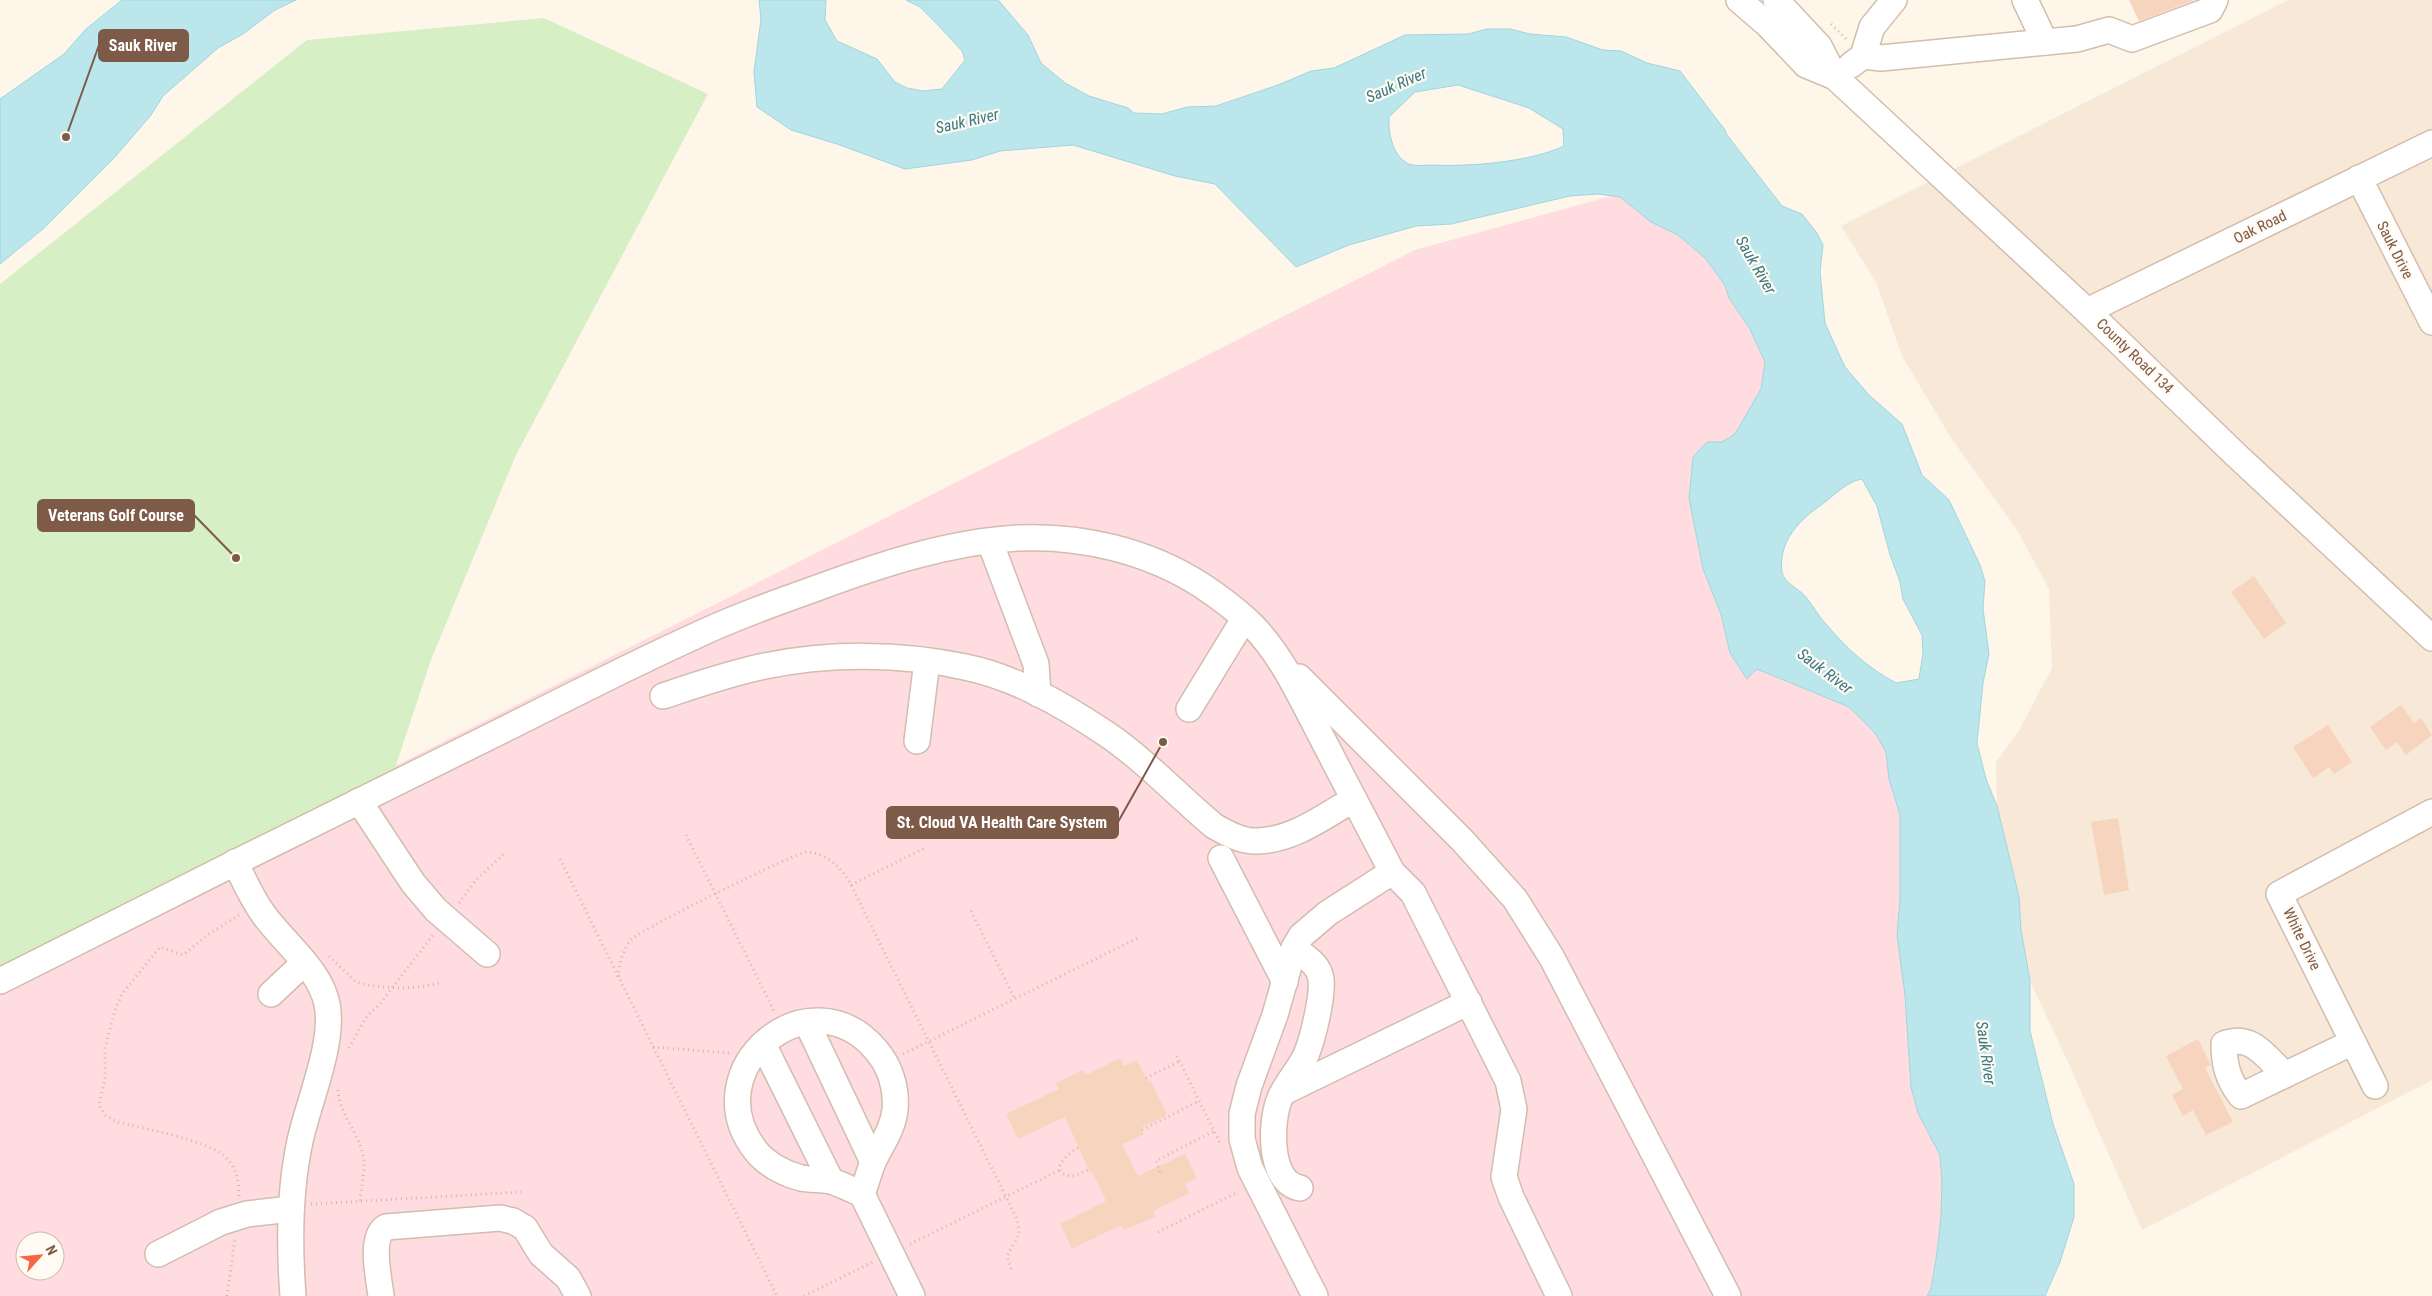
<svg xmlns="http://www.w3.org/2000/svg" width="2432" height="1296" viewBox="0 0 2432 1296" font-family="'Roboto Condensed',sans-serif">
	<rect width="100%" height="100%" fill="#fff6ea"/>
	<!-- residential -->
	<polygon fill="#f7e8d7" points="2288,0 2432,0 2432,1080 2142,1230 2067,1060 2030,981 2021,930 2019,897 1997,806 1996,762 2018,732 2052,668 2049,589 2017,530 1951,438 1902,356 1876,282 1841,226"/>
	<!-- medical -->
	<path fill="#fedce0" fill-rule="evenodd" d="M 1611,196 L 1620,197 L 1651,221 L 1678,235 L 1705,258 L 1725,285 L 1729,298 L 1750,329 L 1765,362 L 1761,389 L 1735,434 L 1722,442 L 1707,442 L 1690,474 L 1689,498 L 1703,569 L 1721,614 L 1730,653 L 1753,674 L 1757,669 L 1849,707 L 1875,733 L 1886,752 L 1889,779 L 1900,815 L 1900,900 L 1897,935 L 1903,967 L 1910,1053 L 1931,1135 L 1940,1155 L 1942,1183 L 1941,1216 L 1937,1253 L 1931,1289 L 1927,1296 L 0,1296 L 0,966 L 1415,250 ZM 25,1241 L 55,1241 L 55,1271 L 25,1271 Z"/>
	<!-- green -->
	<polygon fill="#d7efc5" points="544,18 708,94 515,457 431,660 395,768 0,966 0,284 307,40"/>
	<!-- water -->
	<g fill="#bbe6ec" stroke="#9fd6df" fill-rule="evenodd">
		<polygon points="122,0 296,0 275,10 243,34 218,48 163,96 151,115 114,158 44,228 0,264 0,99 64,54 86,29"/>
		<path d="M 759,0 L 826,0 L 825,20 L 837,41 L 877,59 L 895,82 L 907,88 L 923,91 L 942,89 L 965,60 L 962,51 L 936,23 L 920,7 L 906,0 L 998,0 L 1028,35 L 1041,63 L 1065,83 L 1089,96 L 1128,108 L 1134,113 L 1162,114 L 1187,107 L 1216,106 L 1278,85 L 1311,71 L 1334,68 L 1405,35 L 1468,34 L 1487,29 L 1510,29 L 1530,34 L 1566,37 L 1603,50 L 1621,51 L 1647,63 L 1680,71 L 1725,130 L 1727,135 L 1782,206 L 1802,214 L 1817,233 L 1823,245 L 1820,272 L 1825,323 L 1838,352 L 1845,367 L 1869,395 L 1902,424 L 1922,475 L 1949,500 L 1980,565 L 1985,581 L 1983,609 L 1989,654 L 1983,683 L 1977,743 L 1986,779 L 1997,806 L 2019,897 L 2021,930 L 2030,981 L 2030,1031 L 2053,1124 L 2074,1184 L 2074,1217 L 2060,1262 L 2045,1296 L 1927,1296 L 1931,1289 L 1937,1253 L 1941,1216 L 1942,1183 L 1940,1155 L 1918,1113 L 1911,1087 L 1905,995 L 1897,935 L 1900,900 L 1900,815 L 1889,779 L 1886,752 L 1875,733 L 1849,707 L 1757,669 L 1747,679 L 1730,653 L 1721,614 L 1703,569 L 1689,498 L 1693,457 L 1707,442 L 1722,442 L 1735,434 L 1761,389 L 1765,362 L 1750,329 L 1729,298 L 1725,285 L 1705,258 L 1678,235 L 1651,222 L 1620,197 L 1598,194 L 1570,196 L 1451,224 L 1416,226 L 1349,245 L 1296,267 L 1215,184 L 1175,176 L 1073,145 L 1000,151 L 972,160 L 905,169 L 837,144 L 791,130 L 757,107 L 754,72 L 761,19 ZM 1458,85 L 1529,108 L 1563,129 L 1564,146 C 1530,162 1469,167 1432,165 C 1426,165 1418,166 1412,165 C 1393,160 1388,133 1389,117 L 1415,92 ZM 1862,479 L 1877,506 L 1890,555 L 1900,582 L 1903,599 L 1922,635 L 1923,653 L 1919,679 L 1896,683 C 1868,668 1846,648 1826,624 C 1818,616 1813,605 1805,596 C 1798,588 1784,583 1782,572 C 1778,545 1796,523 1817,508 C 1831,499 1846,481 1862,479 Z"/>
	</g>
	<!-- building -->
	<g fill="#f7d4be">
		<polygon points="2129,0 2195,0 2139,21"/>
		<polygon points="2254,576 2286,623 2264,639 2231,592"/>
		<polygon points="2401,705 2414,723 2421,718 2432,735 2406,755 2397,742 2386,750 2370,727"/>
		<polygon points="2328,725 2352,762 2334,774 2329,767 2313,778 2293,747"/>
		<polygon points="2118,818 2129,890 2104,895 2091,822"/>
		<polygon points="2198,1039 2211,1065 2205,1068 2233,1122 2206,1135 2193,1110 2183,1116 2172,1095 2183,1089 2166,1056"/>
		<polygon points="1120,1058 1124,1066 1137,1060 1147,1081 1150,1080 1167,1115 1141,1128 1144,1134 1122,1144 1138,1176 1185,1154 1197,1178 1185,1184 1190,1193 1153,1211 1156,1216 1124,1230 1121,1225 1072,1249 1060,1224 1106,1201 1092,1172 1090,1173 1065,1117 1018,1139 1006,1114 1059,1089 1056,1083 1083,1070 1086,1075"/>
	</g>
	<g fill="none" stroke-linecap="round" stroke-linejoin="round">
		<!-- minor casing -->
		<g stroke="#d3bdad" stroke-width="28">
			<g id="minor">
				<polyline points="1739,0 1768,25 1806,65 1835,77"/>
				<polyline points="1776,0 1819,46 1835,77 2087,311 2235,454 2432,638"/>
				<polyline points="2025,0 2045,42"/>
				<polyline points="1863,56 1881,58 2077,39 2109,30 2132,39 2210,10 2215,0"/>
				<polyline points="1851,65 1863,56 1872,27 1894,0"/>
				<polyline points="2359,178 2432,322"/>
				<polyline points="2087,311 2432,143"/>
				<polyline points="990,542 1036,664 1038,694"/>
				<polyline points="1299,677 1462,840 1515,899 1552,958 1728,1296"/>
				<path d="M 663,696 C 696,685 730,673 765,666 C 829,653 901,653 965,667 C 1015,677 1063,705 1105,733 C 1144,759 1178,796 1214,826 C 1228,834 1243,842 1258,841 C 1293,840 1325,816 1354,799"/>
				<polyline points="1189,709 1244,619"/>
				<polyline points="917,741 927,661"/>
				<polyline points="359,801 413,883 436,910 487,954"/>
				<polyline points="1221,858 1285,982"/>
				<path d="M 235,862 C 244,880 252,899 264,915 C 284,943 320,969 327,1004 C 335,1042 308,1103 300,1141 C 289,1192 289,1244 293,1296"/>
				<path d="M 1294,948 C 1305,957 1319,964 1321,979 C 1323,997 1313,1038 1306,1055 C 1299,1070 1287,1082 1280,1098 C 1270,1121 1268,1182 1300,1188"/>
				<path d="M 0,981 C 166,897 332,814 499,732 C 563,700 627,667 693,637 C 733,618 775,603 817,588 C 882,564 949,542 1018,538 C 1081,535 1148,551 1201,585 C 1219,597 1238,611 1253,626 C 1282,656 1300,696 1319,732 C 1343,779 1368,825 1392,872 L 1413,893 L 1508,1081 L 1514,1109 L 1504,1177 L 1511,1197 L 1559,1296"/>
				<polyline points="271,994 304,963"/>
				<polyline points="807,1023 873,1162"/>
				<polyline points="763,1044 831,1181"/>
				<path d="M 2285,1075 C 2266,1057 2252,1033 2224,1044 C 2224,1065 2228,1080 2241,1096 L 2353,1042"/>
				<polyline points="2375,1086 2279,894 2432,812"/>
				<polyline points="1284,1092 1469,1002"/>
				<path d="M 862,1194 C 866,1184 869,1172 873,1162 C 881,1145 893,1129 895,1110 C 897,1088 890,1066 876,1050 C 809,971 692,1070 756,1151 C 766,1164 785,1174 801,1178 C 810,1180 821,1179 831,1181 C 841,1184 852,1190 862,1194 L 912,1296"/>
				<polyline points="158,1254 221,1222 247,1214 291,1209"/>
				<path d="M 381,1296 C 379,1278 369,1237 386,1227 L 500,1218 L 513,1221 L 525,1228 L 541,1254 L 568,1278 L 578,1296"/>
				<polyline points="1315,1296 1250,1168 1242,1139 1242,1114 1249,1086 1275,1015 1294,948 1301,936 1328,913 1392,872"/>
			</g>
		</g>
		<!-- path -->
		<g stroke="#deb6a0" stroke-width="3" stroke-dasharray="1 4" stroke-linecap="butt">
			<polyline points="1831,24 1846,39"/>
			<polyline points="686,835 774,1011"/>
			<polyline points="560,859 777,1296"/>
			<polyline points="851,885 927,847"/>
			<polyline points="459,903 475,881 504,854"/>
			<polyline points="971,911 1015,999"/>
			<path d="M 239,915 L 209,934 L 183,955 L 160,947 L 122,994 L 115,1010 L 105,1048 L 105,1080 L 99,1105 L 105,1115 L 117,1122 C 141,1128 206,1140 223,1155 C 236,1166 239,1179 239,1196"/>
			<path d="M 329,956 L 356,982 L 363,984 C 390,989 416,990 442,982"/>
			<path d="M 618,977 C 620,964 622,948 633,938 C 645,928 797,851 808,852 C 828,854 842,868 851,885 L 1015,1215 C 1024,1237 1015,1238 1007,1257 L 1012,1272"/>
			<polyline points="653,1047 729,1053"/>
			<polyline points="349,1048 367,1016 379,1005 433,935"/>
			<polyline points="903,1054 1140,937"/>
			<polyline points="1177,1056 1220,1143"/>
			<polyline points="1146,1078 1180,1061"/>
			<path d="M 338,1090 C 339,1113 356,1129 362,1151 C 367,1165 361,1186 360,1201"/>
			<polyline points="1142,1130 1199,1101"/>
			<path d="M 1078,1148 C 1064,1155 1047,1175 1074,1176 L 1088,1170"/>
			<polyline points="1160,1172 1156,1161 1214,1131"/>
			<polyline points="311,1204 522,1192"/>
			<polyline points="1158,1232 1238,1192"/>
			<polyline points="910,1244 1060,1170"/>
			<polyline points="227,1296 235,1239"/>
			<polyline points="804,1296 873,1262"/>
		</g>
		<!-- minor -->
		<use href="#minor" stroke="#fff" stroke-width="25"/>
	</g>
	<g text-anchor="middle" dominant-baseline="central" stroke-width="4.5" stroke-linejoin="round" paint-order="stroke">
		<!-- street labels -->
		<g font-size="15" fill="#7e5a49" stroke="#fffaf2">
			<text transform="translate(2260 227) rotate(-26)">Oak Road</text>
			<text transform="translate(2395 250) rotate(63)">Sauk Drive</text>
			<text transform="translate(2135 356) rotate(44)">County Road 134</text>
			<text transform="translate(2302 939) rotate(64)">White Drive</text>
		</g>
		<!-- water labels -->
		<g font-size="16" font-style="italic" fill="#3a7984" stroke="#fffaf2">
			<text transform="translate(1396 85) rotate(-24)">Sauk River</text>
			<text transform="translate(967 121) rotate(-13)">Sauk River</text>
			<text transform="translate(1756 265) rotate(60)">Sauk River</text>
			<text transform="translate(1825 671) rotate(37)">Sauk River</text>
			<text transform="translate(1986 1053) rotate(82)">Sauk River</text>
		</g>
	</g>
	<!-- callouts -->
	<path fill="none" stroke="#7e5a49" stroke-width="2" d="M66 137L99 45M236 558L194 515M1163 742L1118 822"/>
	<g fill="#7e5a49" stroke="#fffaf2" stroke-width="2">
		<circle cx="66" cy="137" r="5"/>
		<circle cx="236" cy="558" r="5"/>
		<circle cx="1163" cy="742" r="5"/>
	</g>
	<g fill="#7e5a49" stroke="#7e5a49" stroke-width="2">
		<rect x="99" y="30" width="89" height="31" rx="5"/>
		<rect x="38" y="500" width="156" height="31" rx="5"/>
		<rect x="887" y="807" width="231" height="31" rx="5"/>
	</g>
	<g font-size="16" text-anchor="middle" font-weight="bold" fill="#fff">
		<text x="143" y="51">Sauk River</text>
		<text x="116" y="521">Veterans Golf Course</text>
		<text x="1002" y="828">St. Cloud VA Health Care System</text>
	</g>
	<!-- north arrow -->
	<g transform="translate(40 1256) rotate(63)"><circle r="24" fill="#fffaf2" stroke="#cbbaae"/>
	<path d="M0-4L9 19L0 12L-9 19Z" fill="#f56642"/>
	<text y="-8" font-size="14" font-weight="bold" text-anchor="middle" fill="#7e5a49">N</text>
	</g>
</svg>
